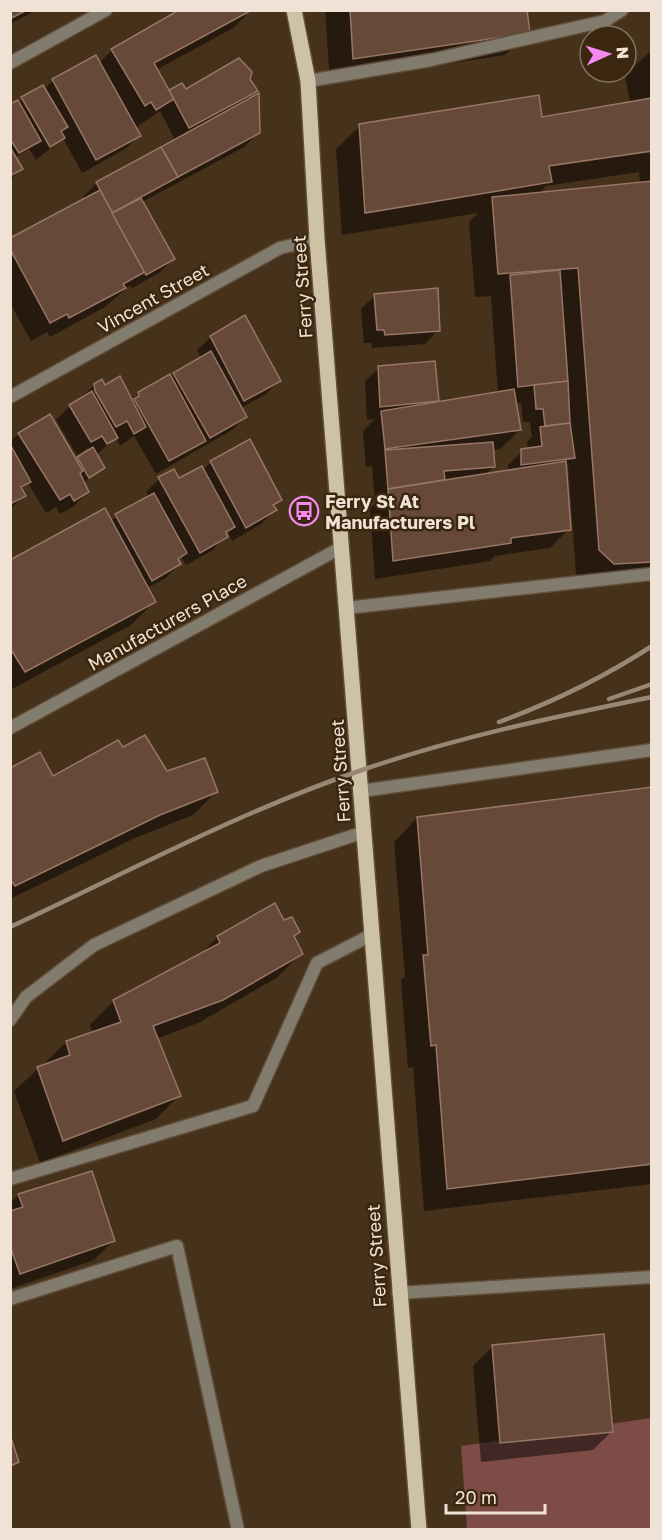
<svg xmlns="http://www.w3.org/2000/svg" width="662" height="1540" viewBox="0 0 662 1540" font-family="'Golos Text',sans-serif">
	<rect width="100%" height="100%" fill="#46311a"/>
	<!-- green -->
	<polygon fill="#7d4c46" points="651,1418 651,1529 467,1529 461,1446"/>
	<!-- shadow -->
	<g fill="#0007" fill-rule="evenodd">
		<polygon points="10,10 37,10 10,24"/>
		<polygon points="251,10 233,28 156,70 168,92 249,79 256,91 247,100 258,133 244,147 142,202 173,259 159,273 132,288 130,285 105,307 50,337 47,332 31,341 10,303 10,240 85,200 83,197 97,183 175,140 160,111 135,128 139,136 125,149 82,173 63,138 36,160 29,149 15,157 21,169 10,180 10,106 43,87 44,89 53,81 96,57 99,63 112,50"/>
		<polygon points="325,10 528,10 525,11 529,32 505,55 330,82"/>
		<path d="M 648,53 L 652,53 L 652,582 L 590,587 L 576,574 L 568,464 L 565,466 L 569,529 L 550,548 L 495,556 L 490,561 L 375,579 L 370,509 L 375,503 L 372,466 L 366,467 L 363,431 L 375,419 L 367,420 L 365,381 L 379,368 L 434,362 L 437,403 L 498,394 L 491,296 L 475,297 L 469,222 L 478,213 L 342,235 L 336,149 L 360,126 L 541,119 L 630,103 L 625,76 ZM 639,172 L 640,183 L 538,194 L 546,186 ZM 521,403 L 523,422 L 530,422 L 532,437 L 527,442 L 528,450 L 522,451 L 508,465 L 508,471 L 485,475 L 494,467 L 492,450 L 500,449 L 520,430 L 515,404 Z"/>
		<polygon points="375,295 438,330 425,344 372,348 371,343 364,343 361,309"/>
		<polygon points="211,337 280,380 266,394 241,408 246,416 232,430 156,474 134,436 120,446 116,438 96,455 103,468 83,483 88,492 74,506 60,514 56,507 46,513 28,483 21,490 24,496 10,509 10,442 19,434 75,461 90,451 88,448 77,455 56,420 70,406 95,385 104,387 131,401 139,393 201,358 197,350"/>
		<polygon points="211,462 280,500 273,507 275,510 261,524 232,541 228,532 213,550 186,565 181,557 178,561 179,564 166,578 147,588 154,602 131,625 10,690 10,561 110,521 149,497 146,492 159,479 179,480 203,470"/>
		<polygon points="122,749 166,773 216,792 193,815 135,838 10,899 10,769 53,778"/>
		<polygon points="652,789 652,1184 424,1211 413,1067 408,1068 401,980 405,976 394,842 417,818"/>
		<polygon points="218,937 293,937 301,953 278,977 198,1023 156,1039 179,1096 156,1119 40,1163 14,1091 67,1042 93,1033 90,1025 114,1001 199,956"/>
		<polygon points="19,1195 113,1241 94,1260 10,1289 10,1203"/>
		<polygon points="493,1346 612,1431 593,1450 481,1462 473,1366"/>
	</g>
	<!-- building -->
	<g fill="#67493a" stroke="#977666" stroke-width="1.5">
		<polygon points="10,10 27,10 12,18"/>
		<polygon points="179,10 252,10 154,63 174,99 156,110 151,102 145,106 111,49"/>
		<polygon points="350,10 527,10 530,33 353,59"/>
		<polygon points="96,55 141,136 96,160 52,79"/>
		<polygon points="239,58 252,72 250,79 258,91 189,128 169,90 182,83 186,89"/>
		<polygon points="43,85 68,127 61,131 65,138 50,147 21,97"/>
		<polygon points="259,93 260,133 178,177 161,147"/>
		<polygon points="539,95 542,117 652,98 652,151 549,166 552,182 365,213 359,124"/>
		<polygon points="18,100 41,141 19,153 10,139 10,104"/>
		<polygon points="10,147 23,169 10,176"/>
		<polygon points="161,147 178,177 112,213 96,182"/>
		<polygon points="652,181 652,562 614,564 599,550 578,268 498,274 492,197"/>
		<polygon points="100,190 145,272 123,284 126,288 69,318 67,314 50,323 10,249 10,238"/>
		<polygon points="141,198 175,259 146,275 112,213"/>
		<polygon points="560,270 568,381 518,387 510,275"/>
		<polygon points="438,288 440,331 385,335 384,330 377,330 374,294"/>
		<polygon points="245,315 281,381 244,401 210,336"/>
		<polygon points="211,351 247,417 210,438 173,373"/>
		<polygon points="435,361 439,401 380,407 378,366"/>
		<polygon points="170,374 206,441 169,461 134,399 139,396 138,392"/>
		<polygon points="120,376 146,427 134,434 127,421 116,427 95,391 94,384 102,379 105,385"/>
		<polygon points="568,381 570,423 545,426 543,409 536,409 534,385"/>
		<polygon points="514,389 521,430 385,449 381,411"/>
		<polygon points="92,391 118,438 107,444 102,436 91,442 69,405"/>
		<polygon points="50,414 83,471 80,473 89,492 74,501 70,494 60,500 18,433"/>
		<polygon points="570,423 575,458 521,465 521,449 542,446 540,427"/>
		<polygon points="250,439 282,500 273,505 277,510 246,528 210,461"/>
		<polygon points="493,442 495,467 444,471 445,480 388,489 385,450"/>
		<polygon points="10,444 31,482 21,487 26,496 10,504"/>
		<polygon points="93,447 105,468 89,478 77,457"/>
		<polygon points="566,461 571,530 511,538 511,543 393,561 388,489"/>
		<polygon points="202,466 235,527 226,532 228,537 200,553 158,477 174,469 179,478"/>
		<polygon points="154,493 187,553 178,559 181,564 152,581 115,514"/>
		<polygon points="105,508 156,602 25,672 10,648 10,560"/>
		<polygon points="145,735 167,771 205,758 218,792 160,815 15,886 10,879 10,768 40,752 53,776 118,740 123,747"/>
		<polygon points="652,787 652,1164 447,1189 436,1045 431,1046 423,955 428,955 417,817"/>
		<polygon points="275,903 284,920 292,917 300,932 294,936 303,954 223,1000 153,1026 181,1096 63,1141 37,1067 70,1055 66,1041 121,1022 113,1000 220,943 217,936"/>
		<polygon points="92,1171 115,1241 20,1274 10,1246 10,1211 23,1207 18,1194"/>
		<polygon points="604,1334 613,1432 500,1443 492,1345"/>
		<polygon points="10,1435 19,1462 10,1466"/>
	</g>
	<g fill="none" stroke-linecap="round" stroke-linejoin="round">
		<!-- lane casing -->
		<g stroke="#614d38" stroke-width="15">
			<g id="lane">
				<polyline points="308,81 431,60 605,21 622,10"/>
				<polyline points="346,608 652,574"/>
				<polyline points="361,791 652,750"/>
				<polyline points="10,1020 26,997 94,945 261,866 364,832"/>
				<polyline points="10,1179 253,1106 317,963 373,934"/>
				<polyline points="398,1293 652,1277"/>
				<polyline points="10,1299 177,1246 238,1530"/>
			</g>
		</g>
		<!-- street casing -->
		<g stroke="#614d38" stroke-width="15">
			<g id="street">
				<polyline points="10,63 106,10"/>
				<polyline points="10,397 280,248 317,239"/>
				<polyline points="10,728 342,547"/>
			</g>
		</g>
		<!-- primary casing -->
		<g stroke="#614d38" stroke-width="18">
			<polyline id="primary" points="294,10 308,81 317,239 419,1530"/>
		</g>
		<!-- lane -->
		<use href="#lane" stroke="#827c6f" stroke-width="12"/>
		<!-- street -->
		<use href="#street" stroke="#827c6f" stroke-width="12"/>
		<!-- primary -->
		<use href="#primary" stroke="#cec2a6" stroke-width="15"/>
		<!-- rail -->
		<g stroke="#988775" stroke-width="4.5">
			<polyline points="609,699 652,684"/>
			<path d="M 499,722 C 553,702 603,678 652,646"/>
			<path d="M 10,927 C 126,873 241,811 362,770 C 457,737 554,717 652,697"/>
		</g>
	</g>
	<!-- icons -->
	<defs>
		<g id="bus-ring" transform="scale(1.5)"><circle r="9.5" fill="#3b270f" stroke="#f589ef" stroke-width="1.5"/><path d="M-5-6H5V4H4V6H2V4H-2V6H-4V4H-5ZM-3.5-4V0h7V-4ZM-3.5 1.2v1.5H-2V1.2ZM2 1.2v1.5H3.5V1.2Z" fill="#f589ef"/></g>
	</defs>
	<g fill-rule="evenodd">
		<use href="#bus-ring" x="304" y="511"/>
	</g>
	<g text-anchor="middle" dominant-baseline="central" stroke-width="5" stroke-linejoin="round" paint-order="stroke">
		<!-- street labels -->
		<g font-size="18" fill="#f0e3d5" stroke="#3b270f">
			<text transform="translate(302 287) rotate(-94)">Ferry Street</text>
			<text transform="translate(153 298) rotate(-29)">Vincent Street</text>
			<text transform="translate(167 622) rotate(-29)">Manufacturers Place</text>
			<text transform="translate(340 771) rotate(-94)">Ferry Street</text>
			<text transform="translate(376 1256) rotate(-94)">Ferry Street</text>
		</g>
		<!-- poi labels -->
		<g font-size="18" font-weight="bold" fill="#f0e3d5" stroke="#3b270f" text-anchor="start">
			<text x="325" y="501">Ferry St At<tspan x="325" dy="21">Manufacturers Pl</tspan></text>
		</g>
	</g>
	<!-- border -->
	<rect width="662" height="1540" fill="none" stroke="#f0e3d5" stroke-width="24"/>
	<!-- north arrow -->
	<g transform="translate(608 54) rotate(86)"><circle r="28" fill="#3b270f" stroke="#83725e" stroke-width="1.5"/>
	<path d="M0-4.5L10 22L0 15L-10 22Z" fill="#f589ef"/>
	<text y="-9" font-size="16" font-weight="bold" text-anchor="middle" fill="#f0e3d5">N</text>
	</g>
	<!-- scale -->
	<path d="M446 1504v9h99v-9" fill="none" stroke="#f0e3d5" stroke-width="3"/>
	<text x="455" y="1504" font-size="18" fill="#f0e3d5" stroke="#3b270f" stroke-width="4.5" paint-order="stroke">20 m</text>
</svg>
